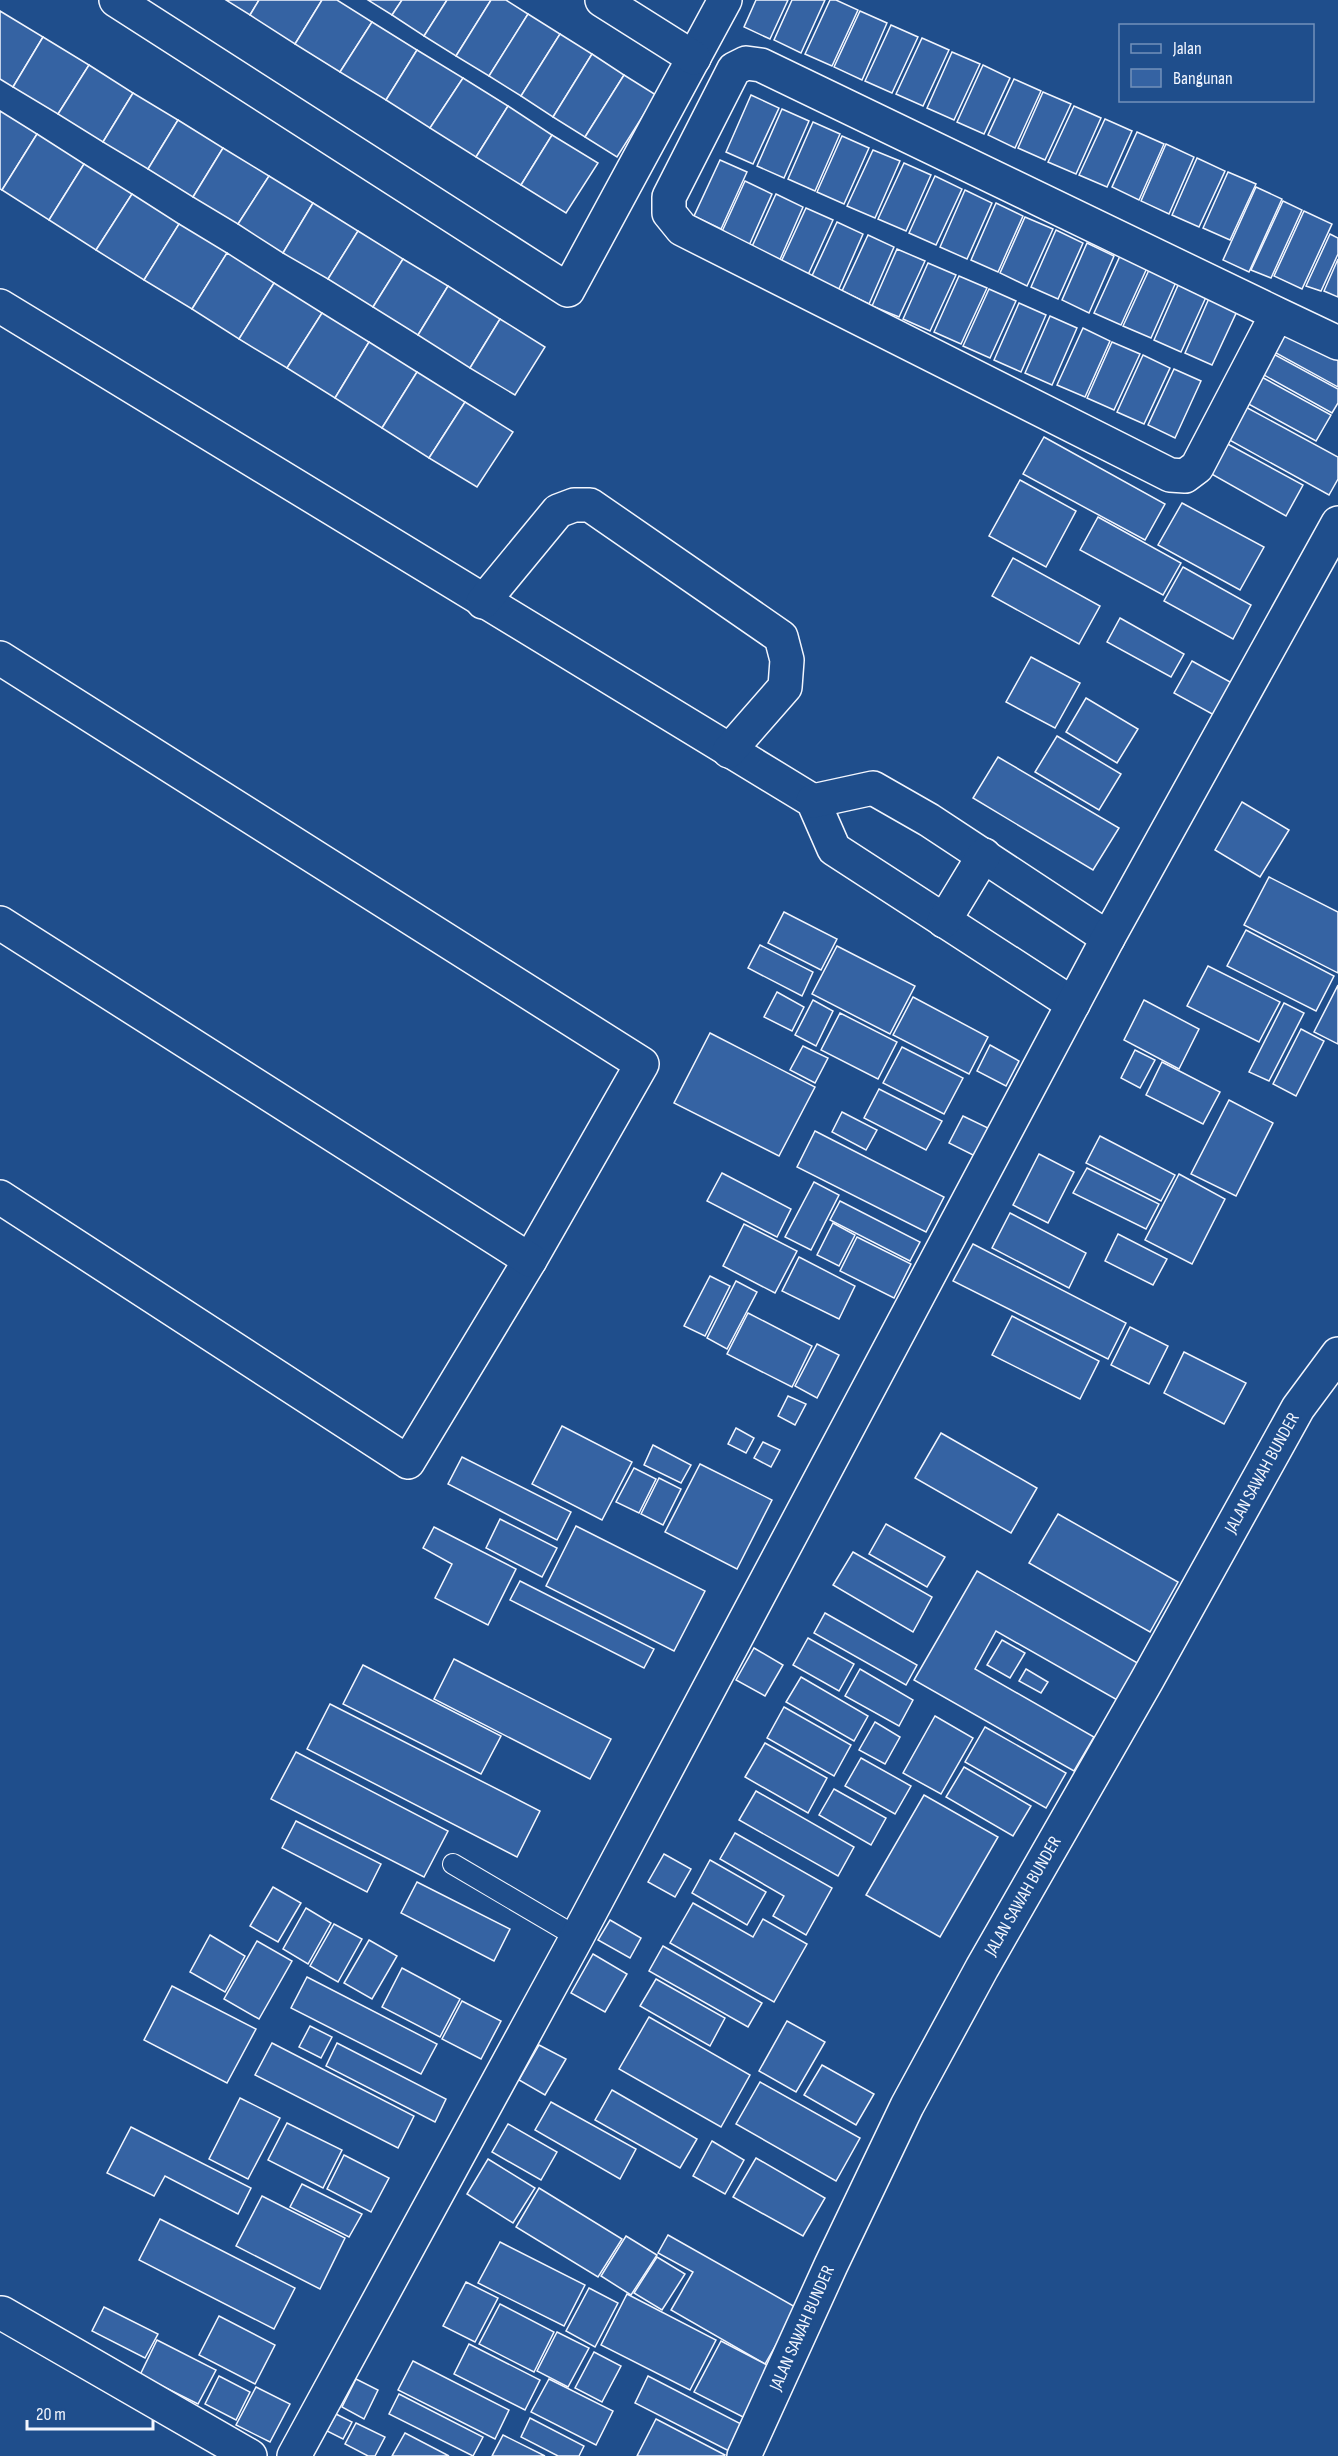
<svg xmlns="http://www.w3.org/2000/svg" width="1338" height="2456" viewBox="0 0 1338 2456" font-family="'Sofia Sans Condensed',sans-serif">
	<rect width="100%" height="100%" fill="#1f4e8c"/>
	<!-- building -->
	<g fill="#3563a3" stroke="#f2f6ff" stroke-width="1.5">
		<polygon points="226,0 259,0 250,15"/>
		<polygon points="259,0 322,0 295,44 250,15"/>
		<polygon points="322,0 337,0 372,22 340,72 295,44"/>
		<polygon points="368,0 402,0 392,15"/>
		<polygon points="402,0 447,0 424,36 392,15"/>
		<polygon points="447,0 491,0 456,56 424,36"/>
		<polygon points="491,0 506,0 528,14 489,76 456,56"/>
		<polygon points="756,0 788,0 770,39 744,27"/>
		<polygon points="792,0 825,0 801,53 774,40"/>
		<polygon points="830,0 836,0 858,10 832,66 805,54"/>
		<polygon points="0,11 43,37 13,87 0,79"/>
		<polygon points="860,11 887,23 862,80 834,67"/>
		<polygon points="528,14 560,34 521,96 489,76"/>
		<polygon points="372,22 417,50 386,100 340,72"/>
		<polygon points="891,25 918,37 892,93 865,81"/>
		<polygon points="560,34 592,54 553,117 521,96"/>
		<polygon points="43,37 89,65 58,114 13,87"/>
		<polygon points="922,38 949,50 923,106 896,94"/>
		<polygon points="417,50 463,78 430,128 386,100"/>
		<polygon points="952,52 980,64 954,120 927,108"/>
		<polygon points="592,54 624,75 585,137 553,117"/>
		<polygon points="89,65 133,93 103,142 58,114"/>
		<polygon points="983,65 1010,78 984,134 957,122"/>
		<polygon points="624,75 656,95 617,157 585,137"/>
		<polygon points="463,78 508,106 476,157 430,128"/>
		<polygon points="1014,79 1041,91 1015,148 988,135"/>
		<polygon points="1043,92 1071,104 1045,160 1018,148"/>
		<polygon points="133,93 178,120 148,169 103,142"/>
		<polygon points="751,95 779,108 753,164 726,152"/>
		<polygon points="508,106 552,135 521,185 476,157"/>
		<polygon points="1074,106 1101,118 1076,174 1048,162"/>
		<polygon points="782,109 809,121 784,178 757,166"/>
		<polygon points="0,111 37,134 2,190 0,189"/>
		<polygon points="1105,119 1132,131 1107,187 1079,175"/>
		<polygon points="178,120 223,148 193,197 148,169"/>
		<polygon points="813,122 840,134 815,191 788,179"/>
		<polygon points="1137,132 1164,144 1139,200 1112,187"/>
		<polygon points="37,134 84,164 49,220 2,190"/>
		<polygon points="552,135 598,163 566,213 521,185"/>
		<polygon points="842,136 869,148 844,204 817,192"/>
		<polygon points="1166,144 1194,157 1169,214 1141,201"/>
		<polygon points="223,148 269,176 238,224 193,197"/>
		<polygon points="873,150 900,161 875,218 847,206"/>
		<polygon points="1197,158 1225,171 1199,227 1172,215"/>
		<polygon points="720,160 747,172 721,229 694,216"/>
		<polygon points="904,163 931,175 906,231 878,219"/>
		<polygon points="84,164 132,194 96,250 49,220"/>
		<polygon points="1228,172 1256,184 1230,240 1203,228"/>
		<polygon points="269,176 313,203 283,253 238,224"/>
		<polygon points="935,176 962,189 936,245 909,233"/>
		<polygon points="745,181 772,194 747,250 719,238"/>
		<polygon points="1256,187 1282,199 1249,272 1223,260"/>
		<polygon points="965,190 992,203 967,259 940,247"/>
		<polygon points="132,194 179,224 144,280 96,250"/>
		<polygon points="776,194 803,207 778,264 750,251"/>
		<polygon points="1283,201 1302,210 1271,278 1251,270"/>
		<polygon points="313,203 358,231 328,279 283,253"/>
		<polygon points="996,203 1023,216 998,272 971,260"/>
		<polygon points="806,208 833,220 807,277 780,264"/>
		<polygon points="1304,211 1332,224 1302,289 1274,276"/>
		<polygon points="1025,217 1053,229 1027,286 1000,273"/>
		<polygon points="837,222 863,234 838,291 811,278"/>
		<polygon points="179,224 227,253 192,309 144,280"/>
		<polygon points="1056,230 1083,243 1058,299 1031,287"/>
		<polygon points="358,231 403,259 373,307 328,279"/>
		<polygon points="1330,234 1338,238 1338,254 1321,291 1306,286"/>
		<polygon points="868,235 894,247 869,304 842,291"/>
		<polygon points="1087,243 1114,256 1089,313 1062,300"/>
		<polygon points="897,249 925,261 899,317 872,306"/>
		<polygon points="227,253 274,283 239,339 192,309"/>
		<polygon points="1120,256 1147,268 1121,325 1094,313"/>
		<polygon points="403,259 448,286 418,335 373,307"/>
		<polygon points="1338,259 1338,297 1324,291"/>
		<polygon points="928,263 956,275 930,331 903,319"/>
		<polygon points="1149,270 1176,282 1151,338 1123,326"/>
		<polygon points="959,276 987,288 961,344 934,332"/>
		<polygon points="274,283 322,313 287,368 239,339"/>
		<polygon points="1179,283 1207,295 1181,352 1154,340"/>
		<polygon points="448,286 500,319 470,368 418,335"/>
		<polygon points="989,289 1016,301 990,358 963,346"/>
		<polygon points="1210,296 1238,309 1212,365 1185,353"/>
		<polygon points="1019,303 1046,315 1021,372 994,360"/>
		<polygon points="322,313 369,342 335,398 287,368"/>
		<polygon points="1050,316 1077,328 1052,385 1025,373"/>
		<polygon points="500,319 545,347 515,395 470,368"/>
		<polygon points="1282,326 1338,357 1338,387 1269,349"/>
		<polygon points="1083,328 1110,341 1085,397 1057,385"/>
		<polygon points="369,342 417,372 382,428 335,398"/>
		<polygon points="1112,342 1140,354 1114,410 1087,398"/>
		<polygon points="1266,350 1338,389 1338,403 1332,413 1255,370"/>
		<polygon points="1143,355 1170,368 1144,424 1117,412"/>
		<polygon points="1174,369 1201,381 1175,438 1148,425"/>
		<polygon points="417,372 465,402 429,458 382,428"/>
		<polygon points="1258,375 1331,415 1316,441 1243,401"/>
		<polygon points="465,402 513,432 477,487 429,458"/>
		<polygon points="1242,405 1338,457 1338,479 1329,495 1224,437"/>
		<polygon points="1044,437 1165,504 1145,540 1023,474"/>
		<polygon points="1224,442 1303,485 1286,516 1208,472"/>
		<polygon points="1020,480 1076,511 1046,567 989,536"/>
		<polygon points="1182,503 1264,547 1240,590 1158,545"/>
		<polygon points="1098,517 1181,563 1163,595 1080,550"/>
		<polygon points="1013,558 1100,606 1079,644 992,596"/>
		<polygon points="1183,567 1251,605 1233,639 1164,601"/>
		<polygon points="1120,618 1184,654 1171,677 1107,642"/>
		<polygon points="1031,657 1080,683 1055,728 1006,702"/>
		<polygon points="1192,661 1232,683 1214,715 1174,693"/>
		<polygon points="1086,698 1138,729 1117,763 1066,732"/>
		<polygon points="1057,736 1121,774 1099,810 1035,772"/>
		<polygon points="998,757 1119,828 1093,870 973,798"/>
		<polygon points="1242,802 1289,830 1260,877 1215,850"/>
		<polygon points="1269,877 1338,912 1338,973 1244,925"/>
		<polygon points="784,912 837,939 821,970 768,943"/>
		<polygon points="1246,930 1334,976 1316,1011 1227,966"/>
		<polygon points="760,945 813,972 802,996 748,968"/>
		<polygon points="837,946 915,986 890,1034 812,994"/>
		<polygon points="1208,966 1280,1002 1259,1042 1187,1006"/>
		<polygon points="1338,985 1338,1044 1314,1032"/>
		<polygon points="777,992 804,1007 792,1031 764,1017"/>
		<polygon points="913,997 988,1037 969,1074 893,1035"/>
		<polygon points="813,1000 833,1011 816,1046 795,1035"/>
		<polygon points="1144,1000 1199,1029 1179,1069 1124,1040"/>
		<polygon points="1284,1003 1304,1013 1269,1081 1249,1072"/>
		<polygon points="840,1013 897,1042 878,1079 821,1050"/>
		<polygon points="1301,1029 1324,1041 1296,1096 1273,1084"/>
		<polygon points="710,1033 815,1087 779,1156 674,1103"/>
		<polygon points="990,1045 1019,1061 1006,1086 977,1071"/>
		<polygon points="803,1046 828,1058 815,1083 790,1070"/>
		<polygon points="902,1047 963,1078 944,1114 883,1083"/>
		<polygon points="1135,1050 1155,1060 1140,1088 1121,1078"/>
		<polygon points="1162,1062 1220,1092 1203,1124 1146,1095"/>
		<polygon points="879,1089 942,1121 926,1150 864,1118"/>
		<polygon points="1229,1100 1273,1123 1236,1196 1191,1174"/>
		<polygon points="842,1112 877,1130 866,1150 832,1132"/>
		<polygon points="963,1116 988,1128 975,1156 949,1143"/>
		<polygon points="815,1131 944,1197 926,1232 797,1167"/>
		<polygon points="1100,1136 1175,1175 1161,1201 1086,1163"/>
		<polygon points="1039,1154 1074,1172 1048,1223 1013,1205"/>
		<polygon points="1087,1168 1159,1204 1146,1229 1073,1193"/>
		<polygon points="722,1173 791,1209 777,1237 707,1201"/>
		<polygon points="1179,1174 1225,1199 1192,1264 1145,1240"/>
		<polygon points="814,1182 839,1195 811,1250 785,1237"/>
		<polygon points="840,1201 920,1242 910,1261 830,1220"/>
		<polygon points="1010,1213 1086,1253 1069,1288 992,1248"/>
		<polygon points="833,1223 855,1235 839,1266 817,1255"/>
		<polygon points="744,1224 797,1251 775,1293 723,1266"/>
		<polygon points="1118,1234 1167,1259 1153,1285 1105,1261"/>
		<polygon points="857,1237 911,1264 894,1298 840,1271"/>
		<polygon points="973,1244 1126,1323 1108,1359 953,1281"/>
		<polygon points="799,1257 855,1286 839,1319 782,1291"/>
		<polygon points="710,1276 730,1286 705,1336 684,1326"/>
		<polygon points="736,1281 757,1292 727,1349 707,1338"/>
		<polygon points="748,1313 812,1346 792,1387 727,1354"/>
		<polygon points="1012,1316 1099,1361 1080,1399 992,1355"/>
		<polygon points="1130,1327 1168,1346 1149,1384 1111,1365"/>
		<polygon points="817,1344 839,1355 817,1398 795,1386"/>
		<polygon points="1184,1352 1246,1383 1224,1424 1164,1393"/>
		<polygon points="788,1396 806,1404 795,1425 778,1416"/>
		<polygon points="562,1426 632,1462 602,1520 532,1484"/>
		<polygon points="736,1428 754,1438 746,1453 728,1444"/>
		<polygon points="941,1433 1037,1488 1011,1533 915,1478"/>
		<polygon points="763,1442 780,1450 771,1467 754,1458"/>
		<polygon points="653,1445 691,1465 681,1483 644,1465"/>
		<polygon points="462,1457 571,1512 557,1540 448,1484"/>
		<polygon points="700,1464 772,1500 737,1569 665,1532"/>
		<polygon points="634,1468 656,1479 639,1513 616,1502"/>
		<polygon points="659,1478 681,1489 663,1525 641,1514"/>
		<polygon points="1058,1514 1178,1582 1150,1632 1029,1563"/>
		<polygon points="500,1519 557,1548 542,1577 486,1548"/>
		<polygon points="886,1524 945,1557 927,1587 869,1554"/>
		<polygon points="576,1526 705,1591 674,1651 546,1586"/>
		<polygon points="434,1527 516,1569 488,1625 435,1598 452,1564 423,1548"/>
		<polygon points="853,1552 932,1597 913,1632 833,1585"/>
		<polygon points="977,1571 1141,1665 1119,1701 996,1631 975,1669 1094,1737 1074,1771 914,1680"/>
		<polygon points="520,1581 654,1649 644,1668 510,1600"/>
		<polygon points="825,1613 917,1665 906,1685 814,1633"/>
		<polygon points="808,1638 854,1664 839,1691 793,1665"/>
		<polygon points="1002,1640 1025,1653 1010,1678 987,1665"/>
		<polygon points="754,1648 783,1665 765,1696 736,1680"/>
		<polygon points="454,1659 611,1739 590,1779 434,1699"/>
		<polygon points="363,1665 501,1736 481,1774 343,1704"/>
		<polygon points="860,1669 913,1700 899,1726 845,1696"/>
		<polygon points="1026,1669 1048,1682 1041,1693 1019,1681"/>
		<polygon points="801,1677 868,1716 854,1741 786,1702"/>
		<polygon points="330,1704 540,1811 517,1857 307,1749"/>
		<polygon points="784,1707 851,1745 834,1776 767,1738"/>
		<polygon points="935,1716 973,1738 941,1794 903,1773"/>
		<polygon points="875,1722 900,1737 885,1764 859,1750"/>
		<polygon points="985,1727 1066,1773 1046,1808 965,1762"/>
		<polygon points="765,1743 827,1778 808,1813 745,1777"/>
		<polygon points="296,1752 448,1831 424,1877 271,1799"/>
		<polygon points="861,1758 911,1786 895,1814 845,1786"/>
		<polygon points="964,1767 1031,1806 1013,1836 946,1797"/>
		<polygon points="834,1789 886,1818 871,1845 819,1815"/>
		<polygon points="756,1791 854,1847 838,1876 739,1820"/>
		<polygon points="924,1795 998,1837 940,1937 866,1895"/>
		<polygon points="296,1821 381,1864 367,1892 282,1848"/>
		<polygon points="735,1833 832,1888 806,1935 773,1916 784,1896 720,1859"/>
		<polygon points="664,1854 691,1869 675,1897 648,1882"/>
		<polygon points="710,1860 766,1892 747,1925 692,1893"/>
		<polygon points="417,1882 510,1929 494,1961 401,1913"/>
		<polygon points="273,1887 301,1903 278,1942 250,1926"/>
		<polygon points="693,1903 753,1937 763,1919 807,1944 774,2002 670,1943"/>
		<polygon points="306,1908 331,1923 308,1964 283,1949"/>
		<polygon points="610,1920 641,1938 630,1958 598,1940"/>
		<polygon points="334,1924 362,1939 338,1982 310,1966"/>
		<polygon points="210,1935 245,1956 225,1992 190,1972"/>
		<polygon points="369,1940 397,1956 372,1999 344,1983"/>
		<polygon points="257,1941 292,1961 259,2019 224,1999"/>
		<polygon points="663,1946 762,2003 748,2027 649,1971"/>
		<polygon points="593,1954 627,1974 605,2012 571,1993"/>
		<polygon points="402,1968 460,1999 440,2037 382,2007"/>
		<polygon points="307,1977 437,2044 421,2074 291,2008"/>
		<polygon points="656,1979 725,2018 710,2046 640,2006"/>
		<polygon points="172,1986 256,2029 227,2083 144,2040"/>
		<polygon points="462,2001 501,2021 481,2059 442,2039"/>
		<polygon points="649,2017 750,2075 721,2127 619,2069"/>
		<polygon points="787,2021 825,2042 796,2092 759,2071"/>
		<polygon points="310,2026 332,2037 321,2058 299,2047"/>
		<polygon points="272,2043 414,2116 398,2148 255,2075"/>
		<polygon points="337,2043 446,2099 435,2122 326,2066"/>
		<polygon points="539,2045 566,2059 545,2095 519,2080"/>
		<polygon points="822,2065 874,2094 856,2125 804,2095"/>
		<polygon points="760,2082 860,2138 836,2181 736,2124"/>
		<polygon points="612,2090 697,2139 680,2168 595,2120"/>
		<polygon points="240,2098 280,2118 248,2179 209,2159"/>
		<polygon points="551,2102 636,2149 620,2179 535,2130"/>
		<polygon points="287,2123 342,2150 323,2188 268,2160"/>
		<polygon points="508,2124 557,2152 541,2180 492,2152"/>
		<polygon points="131,2127 251,2188 238,2214 165,2176 154,2196 107,2173"/>
		<polygon points="712,2141 744,2160 725,2194 693,2176"/>
		<polygon points="344,2155 389,2178 371,2212 327,2189"/>
		<polygon points="756,2158 825,2198 803,2236 733,2197"/>
		<polygon points="488,2159 535,2188 513,2223 467,2194"/>
		<polygon points="302,2184 362,2214 349,2237 290,2207"/>
		<polygon points="539,2188 622,2239 598,2277 516,2227"/>
		<polygon points="262,2196 345,2238 320,2289 236,2246"/>
		<polygon points="160,2219 295,2288 274,2329 139,2260"/>
		<polygon points="668,2235 797,2308 765,2364 671,2310 693,2272 658,2253"/>
		<polygon points="626,2236 657,2255 631,2295 601,2276"/>
		<polygon points="500,2242 585,2285 564,2326 478,2283"/>
		<polygon points="657,2257 685,2274 662,2310 634,2293"/>
		<polygon points="466,2282 498,2298 475,2342 443,2326"/>
		<polygon points="589,2288 618,2303 595,2347 566,2331"/>
		<polygon points="627,2294 716,2340 690,2390 601,2345"/>
		<polygon points="500,2304 554,2332 534,2372 479,2344"/>
		<polygon points="104,2307 158,2334 145,2358 92,2331"/>
		<polygon points="219,2316 275,2345 255,2384 199,2355"/>
		<polygon points="557,2332 589,2348 568,2387 537,2371"/>
		<polygon points="157,2340 216,2370 198,2404 140,2375"/>
		<polygon points="721,2341 769,2366 743,2417 694,2392"/>
		<polygon points="469,2344 540,2380 525,2410 454,2374"/>
		<polygon points="594,2352 621,2366 602,2402 575,2388"/>
		<polygon points="413,2361 509,2410 495,2439 398,2390"/>
		<polygon points="219,2376 250,2392 236,2420 205,2404"/>
		<polygon points="648,2376 743,2425 729,2451 635,2403"/>
		<polygon points="356,2379 378,2390 364,2419 342,2407"/>
		<polygon points="549,2379 613,2411 596,2445 531,2412"/>
		<polygon points="256,2387 290,2404 270,2442 236,2425"/>
		<polygon points="399,2394 483,2437 473,2456 389,2414"/>
		<polygon points="336,2414 352,2422 343,2439 327,2431"/>
		<polygon points="530,2418 584,2446 579,2456 558,2456 521,2437"/>
		<polygon points="656,2419 725,2455 724,2456 637,2456"/>
		<polygon points="356,2423 385,2437 375,2456 368,2456 345,2444"/>
		<polygon points="405,2433 449,2456 392,2456"/>
		<polygon points="503,2435 545,2456 492,2456"/>
	</g>
	<g fill="none" stroke-linecap="round" stroke-linejoin="round">
		<!-- lane casing -->
		<g stroke="#f2f6ff" stroke-width="22">
			<polyline id="lane" points="453,1864 577,1937"/>
		</g>
		<!-- street casing -->
		<g stroke="#f2f6ff" stroke-width="36">
			<g id="street">
				<polyline points="116,0 568,290 725,0"/>
				<polyline points="602,0 694,58"/>
				<polyline points="0,306 813,801 834,849 1073,1004"/>
				<polyline points="1277,314 1197,467 1185,476 1170,475 682,229 669,213 669,197 734,69 746,63 761,65 1277,314 1338,343"/>
				<polyline points="483,602 558,511 574,505 590,505 781,637 787,660 785,687 729,751"/>
				<polyline points="0,658 642,1064 530,1260 408,1462 0,1197"/>
				<polyline points="813,801 873,788 929,820 1108,938"/>
				<polyline points="944,921 984,855"/>
				<polyline points="0,923 530,1260"/>
				<polyline points="2,2313 250,2456"/>
				<polyline points="744,2456 831,2265 907,2106 982,1968 1147,1680 1298,1408 1338,1354"/>
			</g>
		</g>
		<!-- secondary casing -->
		<g stroke="#f2f6ff" stroke-width="36">
			<polyline id="secondary" points="294,2456 577,1937 1108,938 1338,523"/>
		</g>
		<!-- lane -->
		<use href="#lane" stroke="#1f4e8c" stroke-width="20"/>
		<!-- street -->
		<use href="#street" stroke="#1f4e8c" stroke-width="33"/>
		<!-- secondary -->
		<use href="#secondary" stroke="#1f4e8c" stroke-width="33"/>
	</g>
	<g text-anchor="middle" dominant-baseline="central" stroke-width="4.5" stroke-linejoin="round" paint-order="stroke">
		<!-- street labels -->
		<g font-size="18" fill="#f2f6ff" stroke="#1f4e8c">
			<text transform="translate(1262 1473) rotate(-61)">JALAN SAWAH BUNDER</text>
			<text transform="translate(1023 1896) rotate(-60)">JALAN SAWAH BUNDER</text>
			<text transform="translate(802 2328) rotate(-66)">JALAN SAWAH BUNDER</text>
		</g>
	</g>
	<!-- legend -->
	<rect x="1119" y="24" width="195" height="78" fill="#1f4e8c" stroke="#7391ba" stroke-width="1.5"/>
	<rect x="1131" y="44" width="30" height="9" fill="#1f4e8c" stroke="#7391ba" stroke-width="1.5"/>
	<text x="1173" y="54" font-size="18" fill="#f2f6ff">Jalan</text>
	<rect x="1131" y="69" width="30" height="18" fill="#3563a3" stroke="#7391ba" stroke-width="1.5"/>
	<text x="1173" y="84" font-size="18" fill="#f2f6ff">Bangunan</text>
	<!-- scale -->
	<path d="M27 2420v9h126v-9" fill="none" stroke="#f2f6ff" stroke-width="3"/>
	<text x="36" y="2420" font-size="18" fill="#f2f6ff" stroke="#1f4e8c" stroke-width="4.5" paint-order="stroke">20 m</text>
</svg>
